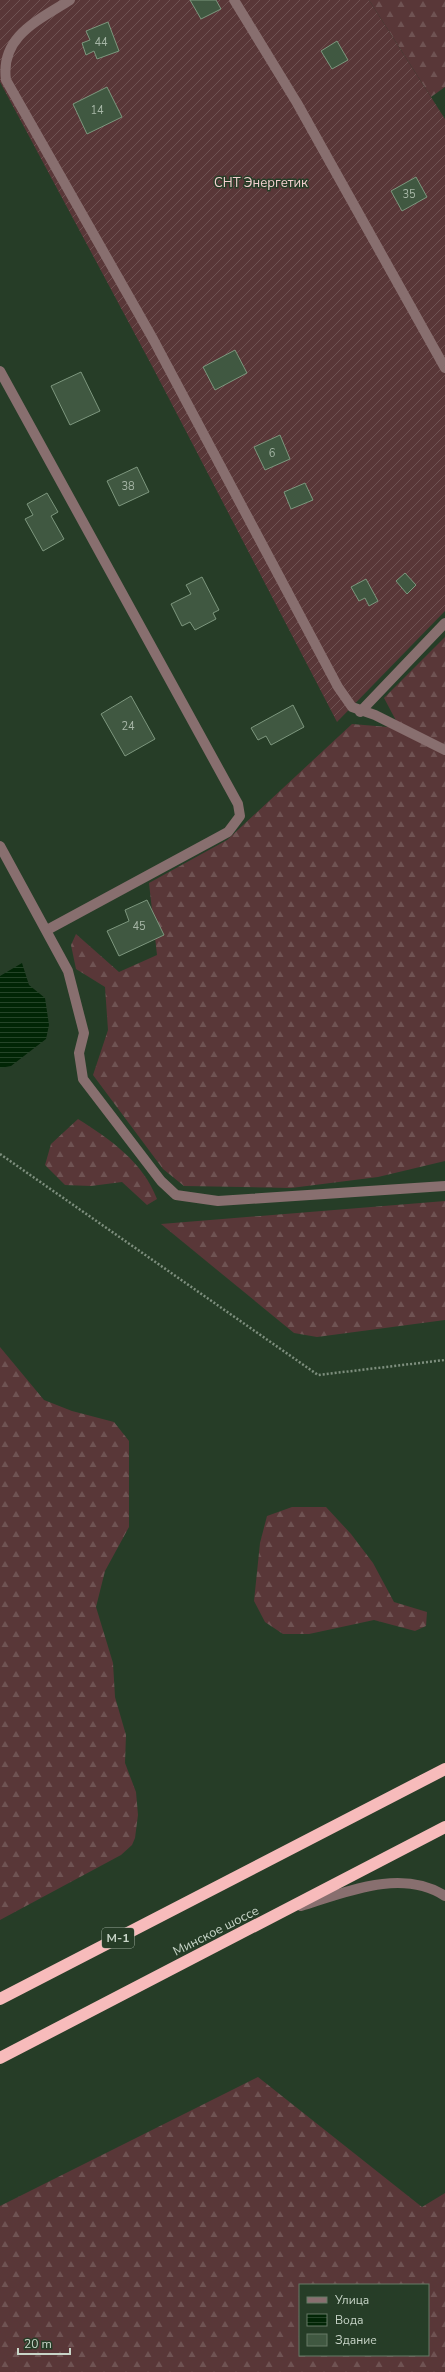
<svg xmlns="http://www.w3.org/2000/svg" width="445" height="2372" viewBox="0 0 445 2372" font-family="'Nunito Sans',sans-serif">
	<defs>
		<pattern id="forest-firs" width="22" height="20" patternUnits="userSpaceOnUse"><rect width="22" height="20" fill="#593738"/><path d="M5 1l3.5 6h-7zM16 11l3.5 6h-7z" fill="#6f5353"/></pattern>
		<pattern id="garden-furrows" width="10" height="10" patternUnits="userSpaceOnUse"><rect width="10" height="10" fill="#593738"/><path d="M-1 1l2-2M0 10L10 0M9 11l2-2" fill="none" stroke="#6f5353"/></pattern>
		<pattern id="water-rules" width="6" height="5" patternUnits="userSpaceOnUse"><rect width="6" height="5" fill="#012505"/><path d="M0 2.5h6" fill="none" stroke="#254428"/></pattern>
	</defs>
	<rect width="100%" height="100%" fill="#263d27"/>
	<!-- forest -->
	<g fill="url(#forest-firs)" fill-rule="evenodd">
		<polygon points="369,0 445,0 445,87 431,97"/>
		<polygon points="445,637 445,1161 378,1177 291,1188 184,1186 163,1169 93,1075 108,1030 105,987 76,969 71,945 76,934 119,972 157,955 149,883 227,840 352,724 400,728 384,698"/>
		<path d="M 78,1119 C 110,1139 143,1162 157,1199 L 147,1205 L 122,1182 L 91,1186 L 65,1185 L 45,1165 L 51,1144 Z"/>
		<polygon points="445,1201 445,1320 317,1337 294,1333 161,1224"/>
		<polygon points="0,1347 44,1400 72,1411 114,1422 129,1441 129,1527 105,1571 96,1607 113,1663 115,1697 126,1735 125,1763 136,1792 138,1815 135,1838 132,1845 121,1855 0,1920"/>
		<polygon points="292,1507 326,1507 351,1534 373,1563 394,1602 427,1612 426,1626 415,1631 374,1620 309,1634 283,1634 265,1622 254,1601 260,1543 267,1516"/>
		<path d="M 258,2077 L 422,2207 L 445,2193 L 445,2372 L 0,2372 L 0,2206 ZM 300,2285 L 428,2285 L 428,2355 L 300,2355 Z"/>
	</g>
	<!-- garden -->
	<polygon fill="url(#garden-furrows)" points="0,0 369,0 445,119 445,611 337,722 152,366 0,82"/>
	<!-- water -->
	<polygon fill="url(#water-rules)" points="22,963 29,985 45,998 49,1025 46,1039 11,1066 0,1068 0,976"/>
	<!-- building -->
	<g fill="#405841" stroke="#7d977e">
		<polygon points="190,0 216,0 221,9 201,19"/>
		<polygon points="108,22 119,51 97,59 94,51 86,55 82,43 90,40 86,31"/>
		<polygon points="337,41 348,60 332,69 321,51"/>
		<polygon points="107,87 122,117 87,134 73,104"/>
		<polygon points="416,177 427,197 402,211 391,191"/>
		<polygon points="235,350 247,373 215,390 203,367"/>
		<polygon points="81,372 100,411 70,425 51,386"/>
		<polygon points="280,435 290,459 265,470 254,447"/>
		<polygon points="137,467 149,492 119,506 107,481"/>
		<polygon points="305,483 313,500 291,509 284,492"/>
		<polygon points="47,493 58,512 51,516 64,539 43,551 25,519 33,515 27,504"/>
		<polygon points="405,573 416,585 407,594 396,581"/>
		<polygon points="202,577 219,610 213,613 216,619 195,630 190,622 182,626 171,604 191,594 186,585"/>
		<polygon points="366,579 378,601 369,606 365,598 359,601 351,587"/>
		<polygon points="131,696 155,739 125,756 101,714"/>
		<polygon points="293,705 304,727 271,745 266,736 258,740 251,728"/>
		<polygon points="147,900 164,935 119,956 107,931 129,921 125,910"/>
	</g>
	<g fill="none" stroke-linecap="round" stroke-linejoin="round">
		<!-- path -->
		<polyline stroke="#7e8f7e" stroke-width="2.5" stroke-dasharray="2 2" stroke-linecap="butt" points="0,1154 318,1375 445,1360"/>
		<!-- minor -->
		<g stroke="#886f6f" stroke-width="10">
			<path d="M 70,0 C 39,20 0,36 6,80 L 153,339 L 338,687 L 352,707 L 375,715 L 445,750"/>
			<polyline points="234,0 297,103 445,368"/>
			<polyline points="0,371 238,804 240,816 228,832 47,930"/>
			<polyline points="360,712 445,623"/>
			<polyline points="0,846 68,971 84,1033 79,1053 83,1079 161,1181 176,1195 218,1201 445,1186"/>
			<path d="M 301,1906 C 346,1892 402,1868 445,1896"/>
		</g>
		<!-- highway -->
		<g stroke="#f7bbbb" stroke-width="12">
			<polyline points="0,1999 445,1769"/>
			<polyline points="0,2058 445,1827"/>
		</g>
	</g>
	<g text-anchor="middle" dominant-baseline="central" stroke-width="3" stroke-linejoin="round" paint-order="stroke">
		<!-- number labels -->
		<g font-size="11" fill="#a6b6a6">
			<text x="101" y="42">44</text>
			<text x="97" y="110">14</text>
			<text x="409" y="194">35</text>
			<text x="272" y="453">6</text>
			<text x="128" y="486">38</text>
			<text x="128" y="726">24</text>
			<text x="139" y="926">45</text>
		</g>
		<!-- shield labels -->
		<rect fill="#263d27" stroke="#97a798" stroke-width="1" x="102" y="1928" width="32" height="20" rx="3"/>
		<g font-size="12" font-weight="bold" fill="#c8d5c8">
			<text x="118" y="1938">М-1</text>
		</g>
		<!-- park labels -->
		<g font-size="13" fill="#f4d0d0" stroke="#263d27">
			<text x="261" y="183">СНТ Энергетик</text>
		</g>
		<!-- street labels -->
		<g font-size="13" fill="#c8d5c8" stroke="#263d27">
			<text transform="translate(216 1931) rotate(-27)">Минское шоссе</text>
		</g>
	</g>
	<!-- legend -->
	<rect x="299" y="2284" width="130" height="72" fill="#263d27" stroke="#677a67"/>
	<rect x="307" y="2297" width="20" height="6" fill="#886f6f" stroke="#677a67"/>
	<text x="335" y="2304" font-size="12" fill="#c8d5c8">Улица</text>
	<rect x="307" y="2314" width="20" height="12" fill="url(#water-rules)" stroke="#677a67"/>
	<text x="335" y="2324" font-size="12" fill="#c8d5c8">Вода</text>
	<rect x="307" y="2334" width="20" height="12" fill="#405841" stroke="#677a67"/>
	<text x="335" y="2344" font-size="12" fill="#c8d5c8">Здание</text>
	<!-- scale -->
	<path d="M18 2348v6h52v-6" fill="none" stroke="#c8d5c8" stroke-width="2"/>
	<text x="24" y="2348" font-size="12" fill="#c8d5c8" stroke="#263d27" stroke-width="3" paint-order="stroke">20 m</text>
</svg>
